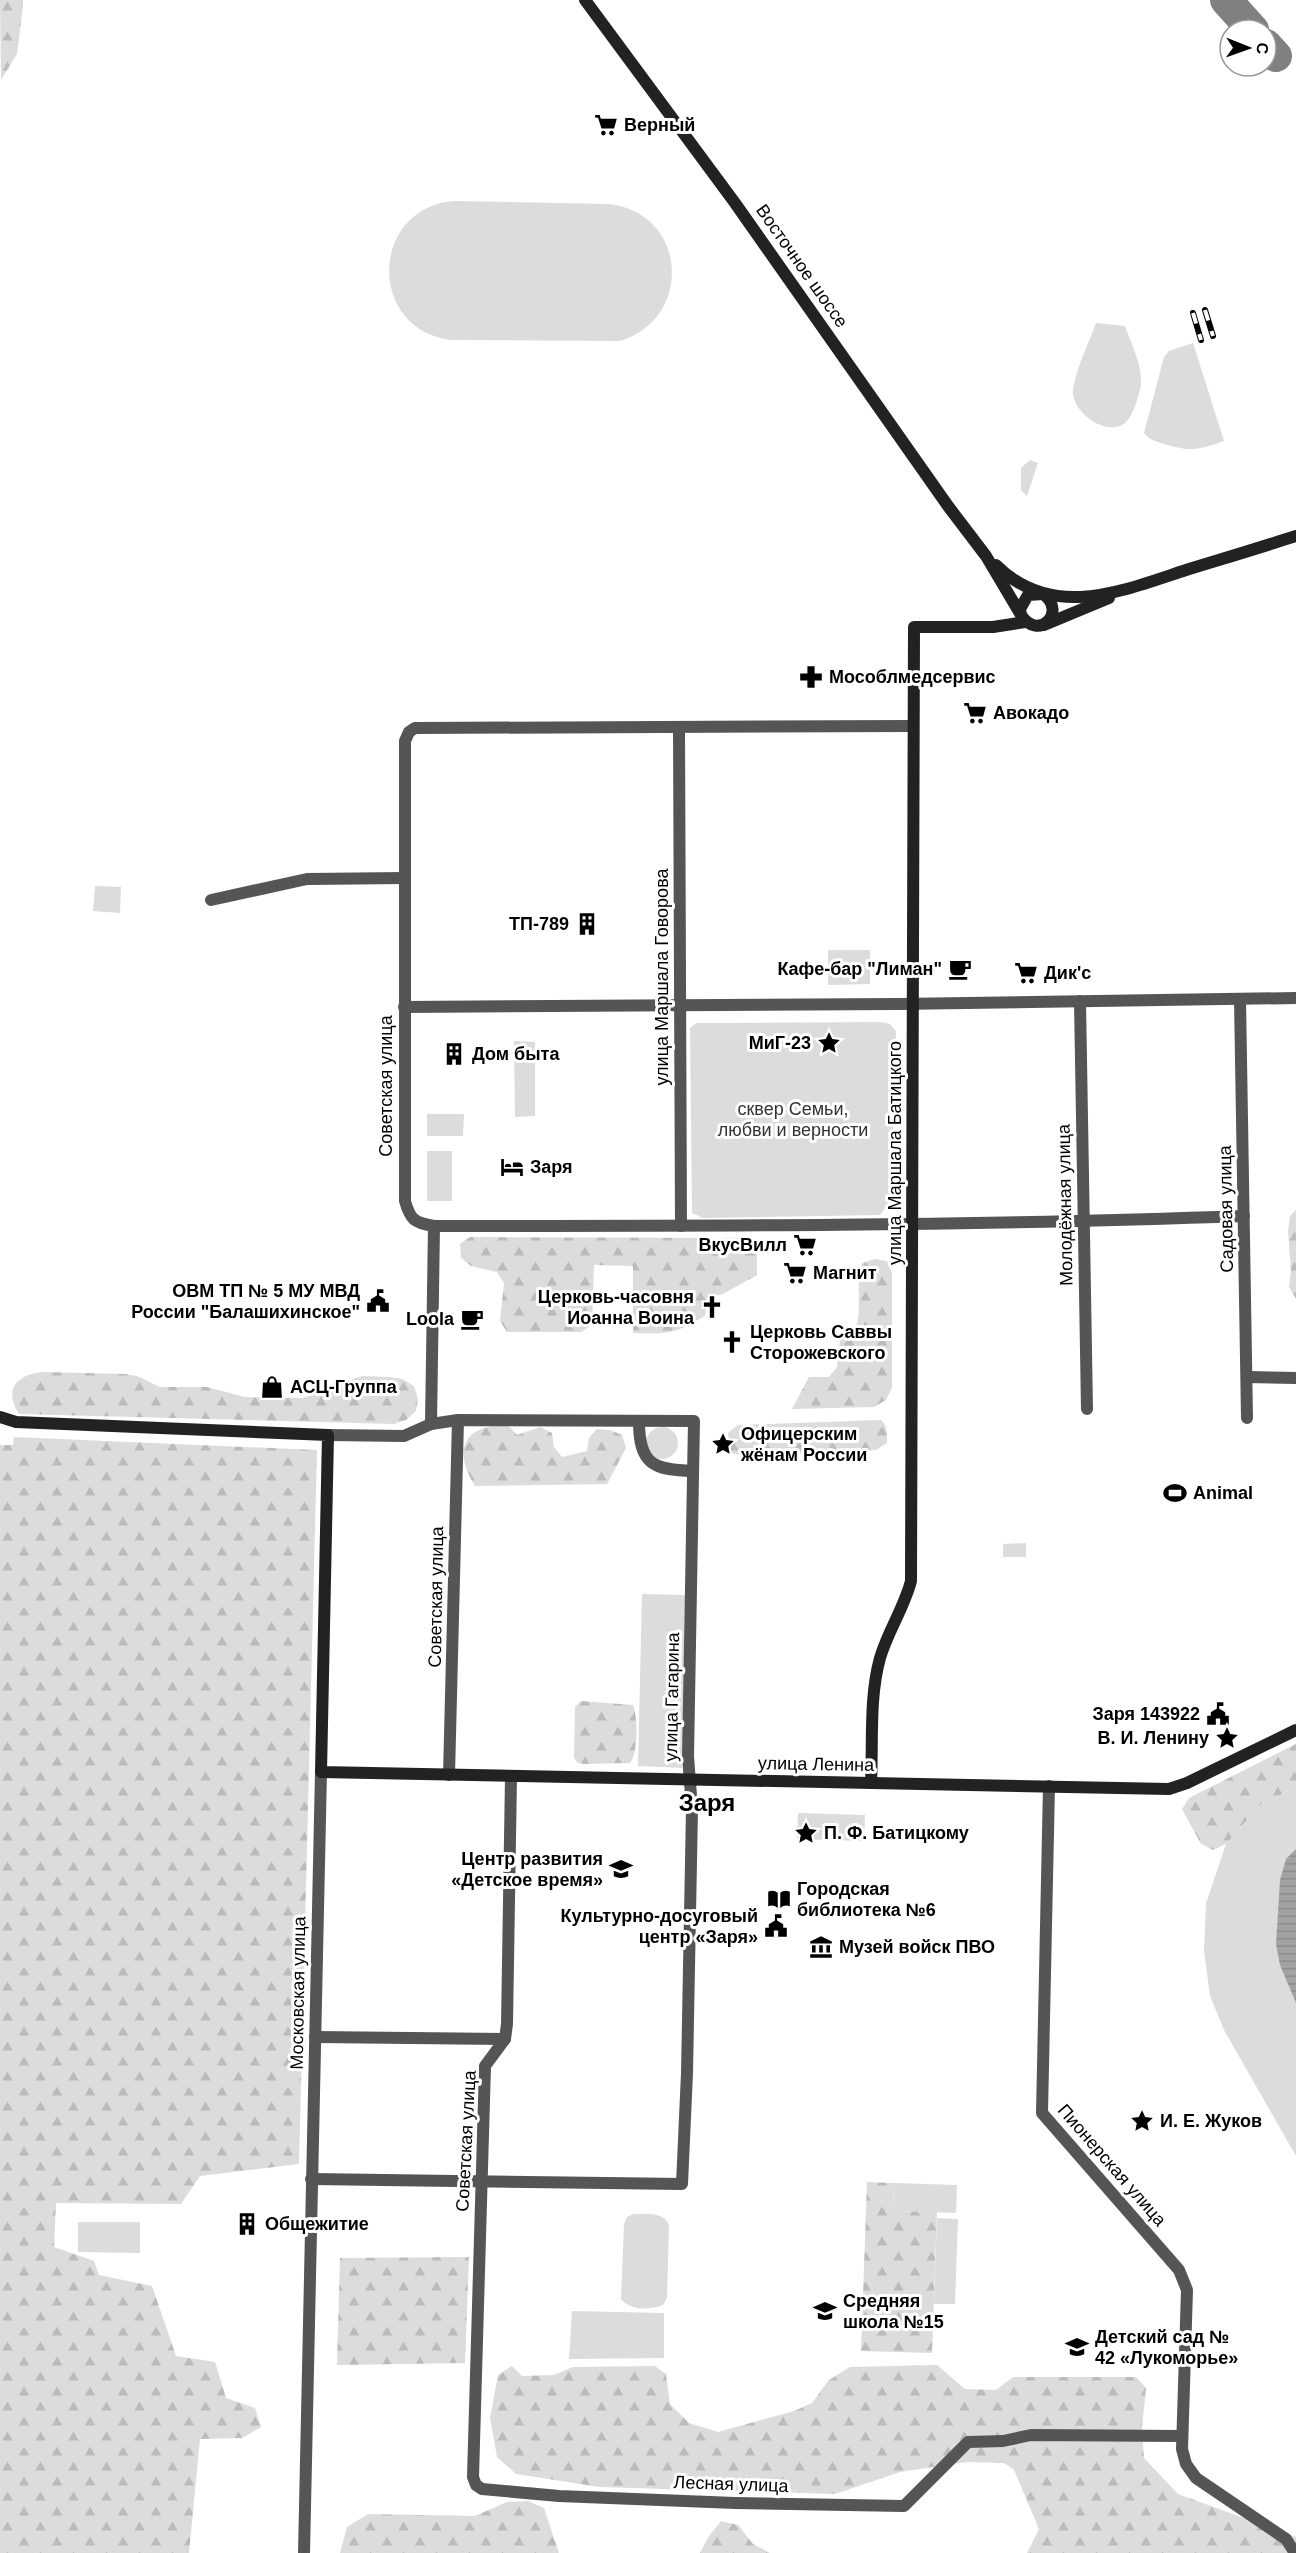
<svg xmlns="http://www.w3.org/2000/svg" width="1296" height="2553" viewBox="0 0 1296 2553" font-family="Arial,sans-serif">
	<defs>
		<pattern id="forest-firs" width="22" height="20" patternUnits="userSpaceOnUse" patternTransform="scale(1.5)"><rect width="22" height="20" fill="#dcdcdc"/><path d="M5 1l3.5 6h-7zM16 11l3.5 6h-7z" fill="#bbb"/></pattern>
		<pattern id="water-rules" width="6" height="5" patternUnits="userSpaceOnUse" patternTransform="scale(1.5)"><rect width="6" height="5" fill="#a3a3a3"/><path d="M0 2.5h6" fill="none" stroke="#8b8b8b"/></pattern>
	</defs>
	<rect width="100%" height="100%" fill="#fff"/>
	<!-- green -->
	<g fill="#dcdcdc">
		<path d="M 454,201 L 609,204 C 688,213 694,320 619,341 L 451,340 C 367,330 369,208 454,201 Z"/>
		<path d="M 1096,323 L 1125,326 C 1131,343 1143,367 1141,385 C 1139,395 1133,417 1125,423 C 1106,438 1070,411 1073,389 C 1076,369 1089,342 1096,323 Z"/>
		<path d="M 1193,343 L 1224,441 C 1199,450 1190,452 1164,444 C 1156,441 1149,440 1144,433 L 1164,357 L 1169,351 Z"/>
		<polygon points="1030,460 1038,463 1027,496 1021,490 1021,468"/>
		<polygon points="95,886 121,887 120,913 93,911"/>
		<polygon points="828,950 870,950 870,984 828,985"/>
		<polygon points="880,1022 890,1024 896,1031 891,1200 880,1215 703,1218 692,1213 690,1028 696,1023"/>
		<polygon points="514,1041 535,1042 535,1116 515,1117"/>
		<polygon points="427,1114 464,1114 463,1136 427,1136"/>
		<rect x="427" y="1151" width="25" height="50"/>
		<circle cx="662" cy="1443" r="16"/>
		<polygon points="1026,1543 1026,1557 1003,1557 1003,1544"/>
		<polygon points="642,1594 685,1595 682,1768 638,1766"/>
		<polygon points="1296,1788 1296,2156 1224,2030 1210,1996 1204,1951 1206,1903 1226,1844 1262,1803"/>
		<polygon points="798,1813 865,1815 864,1841 797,1839"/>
		<polygon points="894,2183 957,2185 956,2213 893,2211"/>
		<path d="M 633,2214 C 646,2214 663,2211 669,2225 L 667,2298 L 663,2305 C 649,2310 631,2311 621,2299 L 624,2224 L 627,2217 Z"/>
		<polygon points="937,2218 958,2219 955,2304 934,2304"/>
		<polygon points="78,2222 140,2222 140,2253 78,2252"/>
		<polygon points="572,2311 664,2313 664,2358 569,2359"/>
	</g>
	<!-- forest -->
	<g fill="url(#forest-firs)">
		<polygon points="0,0 23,0 23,6 17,54 1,80"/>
		<polygon points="1296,1210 1296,1299 1289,1287 1291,1271 1288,1231 1290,1216"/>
		<path d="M 470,1237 L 757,1238 L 757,1275 L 723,1294 L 707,1298 L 705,1316 C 675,1334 668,1334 633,1333 L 633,1266 L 594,1265 L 592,1325 L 581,1332 L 507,1332 L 500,1321 L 504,1283 L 497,1272 L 471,1266 L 461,1258 L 460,1244 Z"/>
		<path d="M 875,1259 L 887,1261 L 892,1273 L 892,1388 L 886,1400 L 874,1407 L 792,1409 L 809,1377 L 829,1377 L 837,1367 L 840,1340 L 852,1336 C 865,1315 854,1287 862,1263 Z"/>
		<path d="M 44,1372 L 125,1374 L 137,1376 L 160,1387 L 207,1387 L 245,1397 L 303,1398 L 362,1376 L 390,1377 L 402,1379 L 414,1386 L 418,1399 L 416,1411 L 406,1420 L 394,1424 L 19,1414 C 3,1389 17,1374 44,1372 Z"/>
		<path d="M 881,1420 C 888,1427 887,1434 887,1443 L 876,1450 L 744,1456 L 731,1453 L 728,1433 L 738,1425 Z"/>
		<path d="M 493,1426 L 509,1426 L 517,1435 L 540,1427 L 552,1433 L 554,1447 L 562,1457 L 587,1451 L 589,1438 L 597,1429 L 610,1430 L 622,1435 L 626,1448 L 607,1484 L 475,1486 C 458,1459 457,1432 493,1426 Z"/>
		<polygon points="14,1437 317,1450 299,2164 200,2176 181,2204 56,2203 54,2247 94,2261 99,2275 152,2286 176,2356 215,2362 226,2398 255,2408 261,2427 242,2438 200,2439 189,2553 0,2553 0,1445 13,1445"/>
		<path d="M 581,1701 L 633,1705 C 638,1717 638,1753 630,1763 L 584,1764 L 578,1763 L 574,1758 L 575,1707 Z"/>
		<polygon points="1296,1744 1296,1788 1262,1803 1226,1844 1213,1850 1201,1844 1182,1809 1189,1798"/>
		<polygon points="867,2182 894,2183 893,2211 937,2212 932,2353 861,2351"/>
		<polygon points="469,2257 465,2363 337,2365 340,2258"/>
		<polygon points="937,2365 965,2389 996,2390 1013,2377 1136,2377 1146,2388 1142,2428 1144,2458 1178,2494 1296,2537 1296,2553 1024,2553 1027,2553 1039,2529 1014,2470 1004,2463 967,2462 900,2472 835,2494 600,2487 516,2474 497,2457 490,2418 498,2375 512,2366 522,2376 554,2375 573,2367 655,2366 666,2374 670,2404 689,2423 718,2432 794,2411 812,2403 829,2380 850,2367"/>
		<polygon points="528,2501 544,2508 559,2553 340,2553 347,2527 368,2514 475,2516 507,2502"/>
		<polygon points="721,2521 738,2525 753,2544 770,2553 700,2553 709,2536"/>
	</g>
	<!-- water -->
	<polygon fill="url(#water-rules)" points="1296,1849 1296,2003 1280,1965 1276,1944 1280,1880 1286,1859"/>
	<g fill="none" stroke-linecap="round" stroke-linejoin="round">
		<!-- taxiway -->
		<g stroke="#808080" stroke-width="32">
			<polyline points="1226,0 1253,30"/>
			<polyline points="1266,45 1276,56"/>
		</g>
		<!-- street -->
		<g stroke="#555" stroke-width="12">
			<path d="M 913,726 L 415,728 L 409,732 L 405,741 L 405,1201 C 410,1219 414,1223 434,1226 C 704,1226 974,1226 1244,1216"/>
			<polyline points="679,727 681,1226"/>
			<polyline points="211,900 307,879 405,878"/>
			<polyline points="1240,999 1247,1418"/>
			<polyline points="1080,1001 1087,1409"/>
			<polyline points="404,1007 898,1004 1296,998"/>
			<polyline points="1247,1377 1296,1378"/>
			<path d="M 639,1421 C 639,1464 653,1470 693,1471"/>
			<polyline points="431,1424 434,1226"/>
			<polyline points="449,1775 458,1420"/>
			<polyline points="511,1777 507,2024 505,2039 485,2066 473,2477 476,2485 482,2489 559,2496 735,2503 904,2506 968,2442 1003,2441 1031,2435 1182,2436"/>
			<polyline points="1049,1786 1042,2113 1179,2270 1187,2290 1182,2449 1186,2464 1196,2478 1286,2539 1295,2553"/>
			<polyline points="315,2037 505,2039"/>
			<polyline points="311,2179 682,2184 687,2073 692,1809 688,1756 694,1421 458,1420 431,1424 404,1436 328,1435"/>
			<polyline points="304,2553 321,1772"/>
		</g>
		<!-- secondary -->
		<g stroke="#222" stroke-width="12">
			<path d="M 585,0 L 735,203 L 948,506 L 986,556 L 1021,615 C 1038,642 1068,612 1043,594 L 1028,595 L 1020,609 L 1021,615"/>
			<path d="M 996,565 C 1052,621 1122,591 1186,570 C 1222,559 1259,548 1296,536"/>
			<polyline points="1044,625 1109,598"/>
			<polyline points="0,1417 16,1422 328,1435 321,1772 1169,1789 1187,1783 1296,1730"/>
			<path d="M 871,1783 C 873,1742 869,1698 880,1658 C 888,1631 904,1608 911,1581 L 914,627 L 993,627 L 1025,622"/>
		</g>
		<!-- rail casing -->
		<g stroke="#000" stroke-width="6">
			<g id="rail">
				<polyline points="1205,310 1213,336"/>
				<polyline points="1193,313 1201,340"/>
			</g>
		</g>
		<!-- rail -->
		<use href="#rail" stroke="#fff" stroke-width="4" stroke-dasharray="11" stroke-linecap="butt"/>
	</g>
	<!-- icons -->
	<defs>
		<g id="supermarket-bare" transform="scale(1.8)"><path d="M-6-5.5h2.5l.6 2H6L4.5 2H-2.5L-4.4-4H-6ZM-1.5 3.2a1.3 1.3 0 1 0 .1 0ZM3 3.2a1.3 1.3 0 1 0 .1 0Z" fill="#000" stroke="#fff" stroke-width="2.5" paint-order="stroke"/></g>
		<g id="pharmacy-bare" transform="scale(1.8)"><path d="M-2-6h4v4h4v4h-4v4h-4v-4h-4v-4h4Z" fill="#000" stroke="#fff" stroke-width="2.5" paint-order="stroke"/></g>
		<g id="building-bare" transform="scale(1.8)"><path d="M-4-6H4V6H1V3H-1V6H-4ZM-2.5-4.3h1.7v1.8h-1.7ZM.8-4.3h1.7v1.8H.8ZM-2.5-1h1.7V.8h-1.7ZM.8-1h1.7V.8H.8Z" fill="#000" stroke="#fff" stroke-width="2.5" paint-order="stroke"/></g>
		<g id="cafe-bare" transform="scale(1.8)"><path d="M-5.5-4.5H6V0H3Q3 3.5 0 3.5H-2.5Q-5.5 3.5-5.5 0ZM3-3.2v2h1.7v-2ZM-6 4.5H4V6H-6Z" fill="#000" stroke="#fff" stroke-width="2.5" paint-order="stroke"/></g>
		<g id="sight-bare" transform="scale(1.8)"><path d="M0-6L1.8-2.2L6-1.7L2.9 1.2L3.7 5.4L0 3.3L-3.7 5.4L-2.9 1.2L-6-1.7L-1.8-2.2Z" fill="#000" stroke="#fff" stroke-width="2.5" paint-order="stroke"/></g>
		<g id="hotel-bare" transform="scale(1.8)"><path d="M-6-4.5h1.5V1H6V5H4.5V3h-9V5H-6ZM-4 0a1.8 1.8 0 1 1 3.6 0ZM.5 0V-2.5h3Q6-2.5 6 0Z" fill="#000" stroke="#fff" stroke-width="2.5" paint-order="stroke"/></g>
		<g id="civic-bare" transform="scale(1.8)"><path d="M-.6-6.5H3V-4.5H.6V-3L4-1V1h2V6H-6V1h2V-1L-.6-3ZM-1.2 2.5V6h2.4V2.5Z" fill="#000" stroke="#fff" stroke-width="2.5" paint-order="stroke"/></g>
		<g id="church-bare" transform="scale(1.8)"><path d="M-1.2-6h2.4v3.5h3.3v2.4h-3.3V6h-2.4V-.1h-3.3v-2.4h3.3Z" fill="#000" stroke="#fff" stroke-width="2.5" paint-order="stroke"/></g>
		<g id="shop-bare" transform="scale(1.8)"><path d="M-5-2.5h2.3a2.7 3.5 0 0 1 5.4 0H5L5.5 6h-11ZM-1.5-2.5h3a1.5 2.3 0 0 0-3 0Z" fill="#000" stroke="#fff" stroke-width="2.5" paint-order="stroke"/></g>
		<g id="stadium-bare" transform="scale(1.8)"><path d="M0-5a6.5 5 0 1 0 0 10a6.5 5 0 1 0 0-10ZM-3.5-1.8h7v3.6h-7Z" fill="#000" stroke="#fff" stroke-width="2.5" paint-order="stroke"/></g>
		<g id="school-bare" transform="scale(1.8)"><path d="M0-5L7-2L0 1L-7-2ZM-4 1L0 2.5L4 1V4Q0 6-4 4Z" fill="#000" stroke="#fff" stroke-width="2.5" paint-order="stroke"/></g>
		<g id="library-bare" transform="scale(1.8)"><path d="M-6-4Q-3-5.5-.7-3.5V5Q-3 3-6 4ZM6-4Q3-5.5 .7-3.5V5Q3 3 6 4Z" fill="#000" stroke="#fff" stroke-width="2.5" paint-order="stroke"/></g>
		<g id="museum-bare" transform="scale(1.8)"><path d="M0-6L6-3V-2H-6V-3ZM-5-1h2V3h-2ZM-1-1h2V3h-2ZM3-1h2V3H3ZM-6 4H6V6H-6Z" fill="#000" stroke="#fff" stroke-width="2.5" paint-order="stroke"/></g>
	</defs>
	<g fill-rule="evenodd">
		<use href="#supermarket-bare" x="606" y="125"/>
		<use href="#pharmacy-bare" x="811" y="677"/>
		<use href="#supermarket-bare" x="975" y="713"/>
		<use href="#building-bare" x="587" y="924"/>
		<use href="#cafe-bare" x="960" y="969"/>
		<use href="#supermarket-bare" x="1026" y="973"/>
		<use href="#sight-bare" x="829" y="1043"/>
		<use href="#building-bare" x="454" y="1054"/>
		<use href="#hotel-bare" x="512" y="1167"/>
		<use href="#supermarket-bare" x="805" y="1245"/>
		<use href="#supermarket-bare" x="795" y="1273"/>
		<use href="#civic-bare" x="378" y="1301"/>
		<use href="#church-bare" x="712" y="1307"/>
		<use href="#cafe-bare" x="472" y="1319"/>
		<use href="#church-bare" x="732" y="1342"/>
		<use href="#shop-bare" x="272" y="1387"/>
		<use href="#sight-bare" x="723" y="1444"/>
		<use href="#stadium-bare" x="1175" y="1493"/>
		<use href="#civic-bare" x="1218" y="1714"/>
		<use href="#sight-bare" x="1227" y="1738"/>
		<use href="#sight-bare" x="806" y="1833"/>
		<use href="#school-bare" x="621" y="1869"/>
		<use href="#library-bare" x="779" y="1899"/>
		<use href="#civic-bare" x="776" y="1926"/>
		<use href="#museum-bare" x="821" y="1947"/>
		<use href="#sight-bare" x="1142" y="2121"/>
		<use href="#building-bare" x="247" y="2224"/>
		<use href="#school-bare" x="825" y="2311"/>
		<use href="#school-bare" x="1077" y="2347"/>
	</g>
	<g text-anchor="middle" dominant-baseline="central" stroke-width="6" stroke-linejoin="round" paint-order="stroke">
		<!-- poi labels -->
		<g font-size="18" font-weight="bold" fill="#000" stroke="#fff" text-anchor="start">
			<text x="624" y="125">Верный</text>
			<text x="829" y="677">Мособлмедсервис</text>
			<text x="993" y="713">Авокадо</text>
			<text x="569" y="924" text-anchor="end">ТП-789</text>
			<text x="942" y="969" text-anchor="end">Кафе-бар "Лиман"</text>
			<text x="1044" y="973">Дик'с</text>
			<text x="811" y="1043" text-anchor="end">МиГ-23</text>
			<text x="472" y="1054">Дом быта</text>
			<text x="530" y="1167">Заря</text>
			<text x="787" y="1245" text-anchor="end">ВкусВилл</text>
			<text x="813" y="1273">Магнит</text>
			<text x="360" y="1291" text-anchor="end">ОВМ ТП № 5 МУ МВД<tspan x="360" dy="21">России "Балашихинское"</tspan></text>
			<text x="694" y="1297" text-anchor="end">Церковь-часовня<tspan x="694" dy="21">Иоанна Воина</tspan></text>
			<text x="454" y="1319" text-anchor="end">Loola</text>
			<text x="750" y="1332">Церковь Саввы<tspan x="750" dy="21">Сторожевского</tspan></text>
			<text x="290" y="1387">АСЦ-Группа</text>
			<text x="741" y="1434">Офицерским<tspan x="741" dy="21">жёнам России</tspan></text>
			<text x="1193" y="1493">Animal</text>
			<text x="1200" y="1714" text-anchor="end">Заря 143922</text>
			<text x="1209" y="1738" text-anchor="end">В. И. Ленину</text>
			<text x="824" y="1833">П. Ф. Батицкому</text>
			<text x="603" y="1859" text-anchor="end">Центр развития<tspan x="603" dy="21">«Детское время»</tspan></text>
			<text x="797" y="1889">Городская<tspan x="797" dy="21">библиотека №6</tspan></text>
			<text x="758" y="1916" text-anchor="end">Культурно-досуговый<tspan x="758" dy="21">центр «Заря»</tspan></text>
			<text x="839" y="1947">Музей войск ПВО</text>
			<text x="1160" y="2121">И. Е. Жуков</text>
			<text x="265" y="2224">Общежитие</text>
			<text x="843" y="2301">Средняя<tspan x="843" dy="21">школа №15</tspan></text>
			<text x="1095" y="2337">Детский сад №<tspan x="1095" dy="21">42 «Лукоморье»</tspan></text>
		</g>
		<!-- street labels -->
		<g font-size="18" fill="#000" stroke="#fff">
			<text transform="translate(802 266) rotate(55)">Восточное шоссе</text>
			<text transform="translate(662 977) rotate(-90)">улица Маршала Говорова</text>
			<text transform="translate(386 1086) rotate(-90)">Советская улица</text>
			<text transform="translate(895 1153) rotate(-90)">улица Маршала Батицкого</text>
			<text transform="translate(1065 1205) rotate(-91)">Молодёжная улица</text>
			<text transform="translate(1226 1209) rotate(-91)">Садовая улица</text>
			<text transform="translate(436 1597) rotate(-89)">Советская улица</text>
			<text transform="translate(672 1697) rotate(-89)">улица Гагарина</text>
			<text transform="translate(816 1764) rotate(1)">улица Ленина</text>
			<text transform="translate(298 1993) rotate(-89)">Московская улица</text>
			<text transform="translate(466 2141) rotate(-87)">Советская улица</text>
			<text transform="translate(1112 2165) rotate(49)">Пионерская улица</text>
			<text transform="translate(731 2484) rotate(2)">Лесная улица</text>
		</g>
		<!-- park labels -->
		<g font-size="18" fill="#333" stroke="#fff">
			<text x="793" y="1109">сквер Семьи,<tspan x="793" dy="21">любви и верности</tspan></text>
		</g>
		<!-- district labels -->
		<g font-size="24" font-weight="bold" fill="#000" stroke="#fff">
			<text x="707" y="1802">Заря</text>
		</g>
	</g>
	<!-- north arrow -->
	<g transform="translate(1248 48) rotate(91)"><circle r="28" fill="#ffffff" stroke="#999999" stroke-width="1.5"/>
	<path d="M0-4.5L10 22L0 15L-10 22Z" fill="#000000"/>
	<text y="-9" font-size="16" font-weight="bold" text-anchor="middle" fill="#000000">С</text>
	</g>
</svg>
